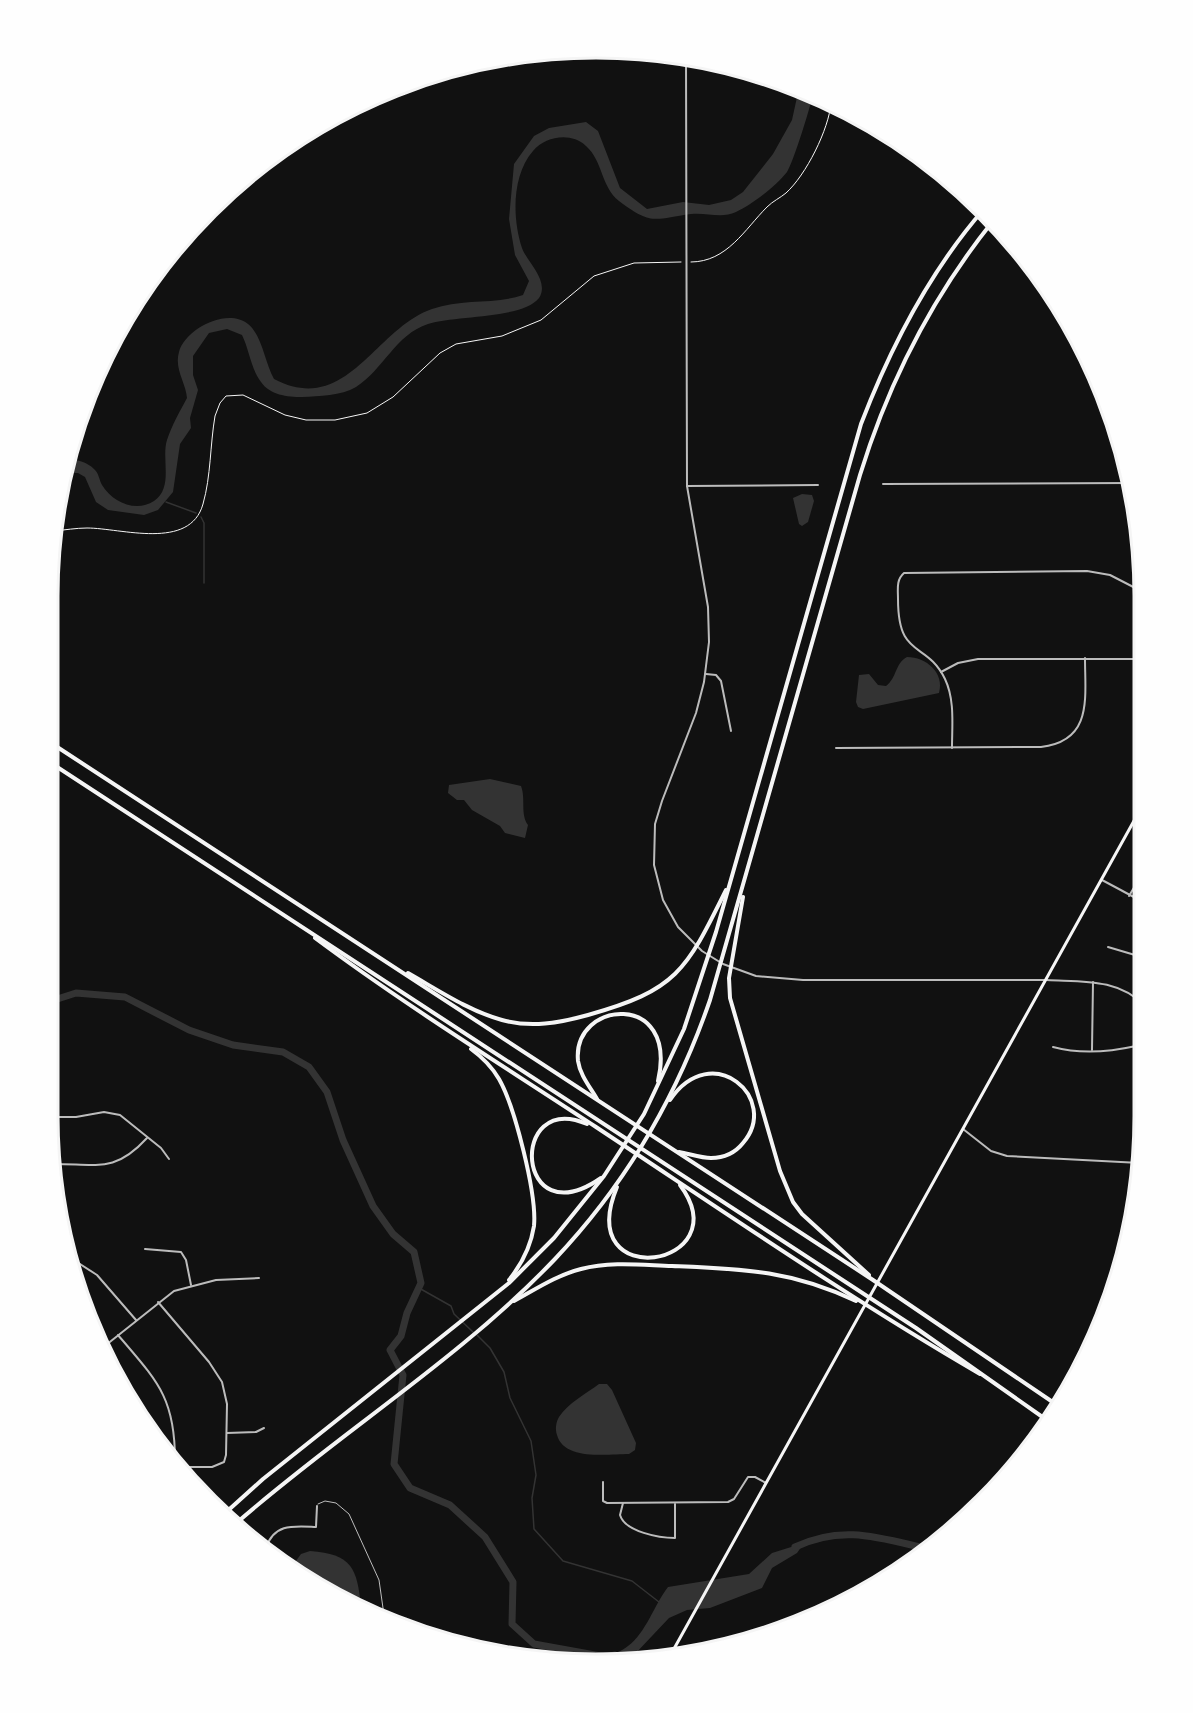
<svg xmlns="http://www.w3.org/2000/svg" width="1193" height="1713" viewBox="0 0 1193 1713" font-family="'DejaVu Sans',sans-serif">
	<rect width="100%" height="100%" fill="#111"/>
	<!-- water -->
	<g fill="#333">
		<path d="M 799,88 L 813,93 C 811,106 793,163 787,172 C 776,186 753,204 736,212 C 721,219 706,212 691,214 C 654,219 652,226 619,201 C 601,187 603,161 586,146 C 571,132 546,136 533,151 C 512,175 512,218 522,248 C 527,262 550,281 539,298 C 523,319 455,315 428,324 C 396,334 383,370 356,387 C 341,396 319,396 302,397 C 287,397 270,395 261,382 C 251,369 249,349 242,335 L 227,329 L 209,333 L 193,356 L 193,375 L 198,390 L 190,418 L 191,428 L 180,444 L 173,492 L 158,510 L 144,515 L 108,510 L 96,502 L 85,477 L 78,473 L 64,473 L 69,459 C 78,460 87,462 94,469 C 99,473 99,480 102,485 C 112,502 136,513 154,501 C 174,487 161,459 167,440 C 172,425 180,411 187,398 C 186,383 174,369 179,352 C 185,329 227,307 248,324 C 262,335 265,363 274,379 C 347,417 374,329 432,309 C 462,298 494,305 523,295 L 529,281 L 515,255 L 509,219 L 514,164 L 534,136 L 549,128 L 586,122 L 598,131 L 620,188 L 647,209 L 683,202 L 709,205 L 731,200 L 743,192 L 773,154 L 792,120 Z"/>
		<polygon points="802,494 812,495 814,501 808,522 802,526 799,524 793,498"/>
		<path d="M 907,657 C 926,657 945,673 939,693 L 863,709 L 858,707 L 856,702 L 859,675 L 869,674 L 878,685 L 886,686 C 897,678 895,663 907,657 Z"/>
		<path d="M 490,779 L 521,786 C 526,799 520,814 528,825 L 525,838 L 505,833 L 500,826 L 472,810 L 464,800 L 457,800 L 448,793 L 449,785 Z"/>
		<path d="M 599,1384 L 607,1384 L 612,1390 L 636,1443 L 635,1450 L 629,1454 C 608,1454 564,1461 557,1435 C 555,1429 556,1422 559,1417 C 568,1403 587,1393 599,1384 Z"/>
		<path d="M 804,1543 L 797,1553 L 772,1568 L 762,1588 L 710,1608 L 687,1610 L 669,1618 L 635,1654 L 606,1657 C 613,1654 622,1651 628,1646 C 646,1633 654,1605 668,1587 L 749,1574 L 772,1553 Z"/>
		<path d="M 310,1551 C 352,1554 357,1568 361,1607 L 293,1565 L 301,1554 Z"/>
	</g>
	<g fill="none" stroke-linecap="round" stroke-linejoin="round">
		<!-- stream -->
		<g stroke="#333" stroke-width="1.5">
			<polyline points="166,502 196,513"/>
			<polyline points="201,517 204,523 204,583"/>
			<polyline points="419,1288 451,1306 454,1314 473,1332"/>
			<polyline points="477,1335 490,1348 504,1372 510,1398 531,1441 536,1475 532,1498 534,1529 563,1561 632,1581 659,1602"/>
		</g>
		<!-- river -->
		<g stroke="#333" stroke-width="7">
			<polyline points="48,1002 76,993 125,997 189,1030 233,1045 283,1052 309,1067 327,1092 343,1140 373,1206 393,1234 414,1252 421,1283 407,1313 401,1336 390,1350 403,1375 394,1464 410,1488 450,1505 485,1537 513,1582 512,1624 534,1644 606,1657 615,1655"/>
			<path d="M 795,1547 C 841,1525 877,1537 924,1548"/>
		</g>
		<!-- path -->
		<g stroke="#f5f5f5" stroke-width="1">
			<path d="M 691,262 C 727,262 745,229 767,207 C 773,201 780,198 786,193 C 806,175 829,129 831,103"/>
			<path d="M 54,531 C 65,530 76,528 87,528 C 121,528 190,551 203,504 C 211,476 210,445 215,416 L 220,403 L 226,396 L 243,395 L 285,415 L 306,420 L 335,420 L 367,413 L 393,397 L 440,353 L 456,344 L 502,336 L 541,320 L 594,276 L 634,263 L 681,262"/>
		</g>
		<!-- service -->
		<polyline stroke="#bcbcbc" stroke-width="1" points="318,1504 325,1501 336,1503 349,1514 379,1580 385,1622"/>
		<!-- minor -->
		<g stroke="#bcbcbc" stroke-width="2">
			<polyline points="883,484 1132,483"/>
			<polyline points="687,486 818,485"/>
			<polyline points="1136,658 1138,632 1145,608"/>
			<polyline points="941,672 958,663 978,659 1145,659"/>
			<polyline points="706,674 716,675 721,681 731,731"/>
			<path d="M 836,748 L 1041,747 C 1093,741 1085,698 1085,658"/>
			<path d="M 952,748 C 952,725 955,700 945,679 C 926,640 898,660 898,599 C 898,589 896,580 904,573 L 1087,571 L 1110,575 L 1145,593"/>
			<polyline points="1102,880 1145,903"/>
			<polyline points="1129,896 1145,869"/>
			<polyline points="1108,947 1145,958"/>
			<path d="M 1047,980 C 1082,982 1118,978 1145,1006"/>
			<path d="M 1053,1047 C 1079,1054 1109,1052 1136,1046"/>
			<polyline points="1092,1050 1093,982"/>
			<polyline points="48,1117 76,1117 104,1112 120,1115 161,1148 169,1159"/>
			<polyline points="963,1129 991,1151 1007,1156 1140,1163"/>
			<path d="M 54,1164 C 98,1164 115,1173 147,1138"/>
			<polyline points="145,1249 181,1252 186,1260 191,1285"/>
			<polyline points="66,1255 97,1275 136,1320"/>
			<polyline points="158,1302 209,1362 222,1382 227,1404 226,1455 224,1462 212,1467 181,1467"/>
			<path d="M 118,1335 C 157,1381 175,1397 175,1460"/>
			<polyline points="106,1345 174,1291 216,1280 259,1278"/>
			<polyline points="227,1433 256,1432 264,1428"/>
			<polyline points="603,1482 603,1501 607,1503 728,1502 734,1499 748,1477 755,1477 766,1483"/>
			<path d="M 623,1503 L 620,1515 C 625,1532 660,1538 675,1538 L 675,1504"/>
			<path d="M 266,1548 C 274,1523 294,1526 316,1527 L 317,1506"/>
		</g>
		<!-- tertiary -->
		<polyline stroke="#bcbcbc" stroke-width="2" points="686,57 687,486 708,607 709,642 704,682 696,713 662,801 655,824 654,865 663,900 678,927 702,951 723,964 756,976 803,980 1045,980"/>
		<!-- secondary -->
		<polyline stroke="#f5f5f5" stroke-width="3" points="670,1656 1145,801"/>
		<!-- motorway -->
		<g stroke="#f5f5f5" stroke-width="4">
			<polyline points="48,741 873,1280 1060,1407"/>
			<polyline points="48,761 916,1328 1051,1423"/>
			<polyline points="743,897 729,978 730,998 780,1171 793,1202 802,1214 869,1275"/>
			<path d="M 315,938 C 405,1005 502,1065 596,1127 C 723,1211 849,1298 980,1374"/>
			<path d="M 408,973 C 438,990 469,1011 502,1020 C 531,1028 559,1023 588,1015 C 677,990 686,971 726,890"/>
			<path d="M 471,1049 C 482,1057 492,1067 499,1079 C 515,1107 537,1195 534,1226 C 531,1245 521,1265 509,1280"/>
			<path d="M 597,1099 C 590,1087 580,1075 578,1061 C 572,1000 679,990 658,1081"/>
			<path d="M 670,1100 C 712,1038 781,1099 743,1143 C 735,1153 724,1158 711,1158 C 701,1158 690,1154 679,1152"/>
			<path d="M 587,1124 C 508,1090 515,1238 601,1178"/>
			<path d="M 617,1187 C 572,1295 741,1267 680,1185"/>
			<path d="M 514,1301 C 536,1289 557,1275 581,1269 C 611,1261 642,1265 672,1266 C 743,1269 791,1270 856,1301"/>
			<path d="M 223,1515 L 263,1479 L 509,1283 L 554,1238 L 604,1176 L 644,1114 L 684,1029 L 716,932 L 861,424 C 891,346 929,272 984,209"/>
			<path d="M 233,1526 C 336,1435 459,1360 555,1259 C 625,1185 677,1096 710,1000 L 860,475 C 889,381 932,297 993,221"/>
		</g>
	</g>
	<!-- crop -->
	<path d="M0 0H1193V1713H0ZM596 58H596A538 538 0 0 1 1134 596V1116A538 538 0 0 1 596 1654H596A538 538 0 0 1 58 1116V596A538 538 0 0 1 596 58Z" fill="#fefefe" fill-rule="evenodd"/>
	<path fill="none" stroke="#f5f5f5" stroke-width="3" d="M596 58H596A538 538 0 0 1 1134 596V1116A538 538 0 0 1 596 1654H596A538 538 0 0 1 58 1116V596A538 538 0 0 1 596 58Z"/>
</svg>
